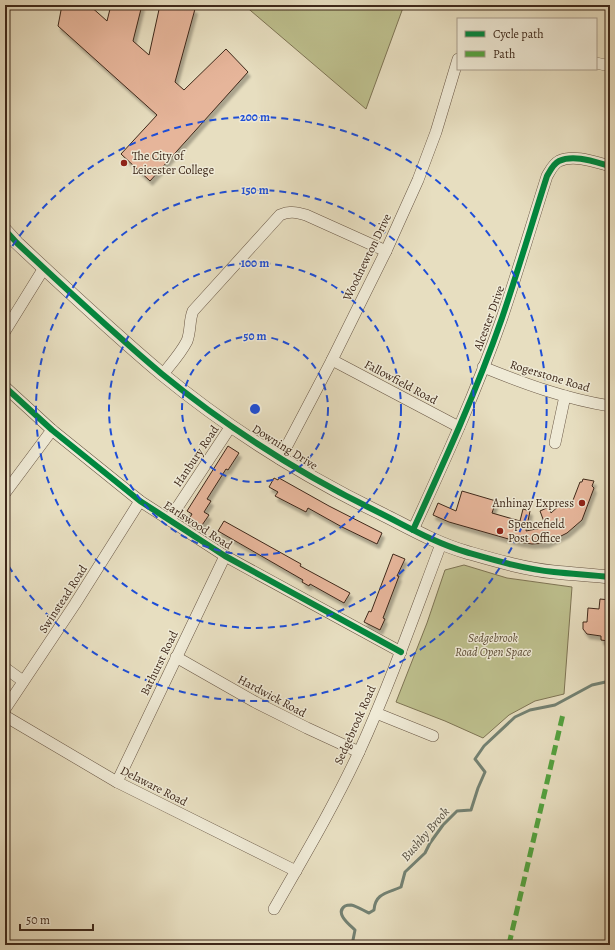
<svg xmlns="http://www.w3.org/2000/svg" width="615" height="950" viewBox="0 0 615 950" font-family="Alegreya,serif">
	<defs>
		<filter id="shadow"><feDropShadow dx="2.5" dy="4.5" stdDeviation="1" flood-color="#0004"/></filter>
	</defs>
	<rect width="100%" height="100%" fill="#e7dec0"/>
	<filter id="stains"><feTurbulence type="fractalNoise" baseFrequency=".005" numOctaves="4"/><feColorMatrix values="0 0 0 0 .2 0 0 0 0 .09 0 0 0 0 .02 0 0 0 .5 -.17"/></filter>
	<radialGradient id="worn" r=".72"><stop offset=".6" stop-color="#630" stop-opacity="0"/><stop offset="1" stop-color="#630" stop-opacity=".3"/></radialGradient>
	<!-- green -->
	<g fill="#bdbf8d" stroke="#7e7454">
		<polygon points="244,5 404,5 366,109"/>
		<polygon points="464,565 507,578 572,587 564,694 535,701 509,715 483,738 445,721 396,702 427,623 445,570"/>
	</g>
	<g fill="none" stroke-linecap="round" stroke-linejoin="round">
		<!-- stream -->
		<path stroke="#738172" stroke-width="3" d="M 352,945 L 355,930 C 350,925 334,913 345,906 C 347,905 349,905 351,905 C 357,906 364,911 369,913 L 374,910 C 375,893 388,893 401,887 L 405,872 L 425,853 L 430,843 L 443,825 L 457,811 L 471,810 L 478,788 L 485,772 L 475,759 L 484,746 L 515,717 L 530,710 L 555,705 L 592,685 L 610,681"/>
	</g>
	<!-- building -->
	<g fill="#e6b59a" stroke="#3e281a" filter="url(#shadow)">
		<polygon points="62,5 89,5 107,21 111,5 142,5 133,41 149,55 160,5 180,5 195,9 175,82 184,90 226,49 248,72 150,181 121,154 157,115 58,26"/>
		<polygon points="228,446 239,453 228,470 226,469 207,499 211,501 204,512 209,515 200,528 188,521 192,514 187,511"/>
		<polygon points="274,478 278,480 279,478 329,506 382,533 377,544 342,527 308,508 306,512 275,496 278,492 269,487"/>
		<polygon points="583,479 594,481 592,486 594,488 582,520 567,533 547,543 532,544 519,542 449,522 433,515 438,503 456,511 462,491 496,501 492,513 520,521 523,509 530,511 526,531 546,527 540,511 549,507 551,513 562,503 570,508 580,482 582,482"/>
		<polygon points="224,521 301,564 300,566 350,593 344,603 310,584 309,586 302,582 303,580 218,531"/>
		<polygon points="393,554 405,559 397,576 399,576 383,618 385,619 380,630 364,622 369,611 371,612"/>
		<polygon points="600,599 610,600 610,635 609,635 608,641 601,640 601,636 587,634 583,629 583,622 587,622 588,608 599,609"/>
	</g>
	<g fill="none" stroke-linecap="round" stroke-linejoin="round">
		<!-- minor casing -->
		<g stroke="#685644" stroke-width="12">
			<g id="minor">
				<polyline points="596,63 610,66"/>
				<polyline points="5,331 44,268"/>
				<polyline points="332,360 459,427"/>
				<path d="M 483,367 C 525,384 566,399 610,406"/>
				<path d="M 163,374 C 171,364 181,353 187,341 C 191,331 189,320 193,311 L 280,215 C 289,211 296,212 306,215 L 386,251"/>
				<polyline points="5,387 52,430 140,501 225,556 401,652"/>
				<polyline points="555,443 565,396"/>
				<polyline points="280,459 332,360 386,251 418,180 436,132 458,59"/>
				<polyline points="5,493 52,430"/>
				<polyline points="169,520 231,426"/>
				<path d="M 413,530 C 445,460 477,390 502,318 C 518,271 532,223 547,176 C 550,171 553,164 559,161 C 574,154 595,162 610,166"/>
				<polyline points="176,657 255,702 307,728 359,752"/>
				<polyline points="5,668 23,681"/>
				<polyline points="5,709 75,604 140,501"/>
				<polyline points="376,713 433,736"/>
				<polyline points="5,716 117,782 296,871"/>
				<polyline points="117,782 225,556"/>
				<path d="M 274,909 C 303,858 334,806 359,752 C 390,684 415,613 441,544"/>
			</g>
		</g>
		<!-- tertiary casing -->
		<g stroke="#685644" stroke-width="14">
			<path id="tertiary" d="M 5,230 L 17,243 C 64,287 112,332 162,374 C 229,429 302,475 380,513 C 408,527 435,543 466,552 C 494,560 524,569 554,572 C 573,574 591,575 610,577"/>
		</g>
		<!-- minor -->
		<use href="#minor" stroke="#efead6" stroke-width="11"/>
		<!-- tertiary -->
		<use href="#tertiary" stroke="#efead6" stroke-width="13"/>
		<!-- quiet -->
		<polyline stroke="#54a340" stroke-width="5" stroke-dasharray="10 5" stroke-linecap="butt" points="510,945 510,940 563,714"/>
		<!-- cycleway casing -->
		<g stroke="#efead6" stroke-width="8">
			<g id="cycleway">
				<path d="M 5,230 L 17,243 C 64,287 112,332 162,374 C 229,429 302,475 380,513 C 408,527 435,543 466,552 C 494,560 524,569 554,572 C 573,574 591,575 610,577"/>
				<polyline points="5,387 52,430 140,501 225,556 401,652"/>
				<path d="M 413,530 C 445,460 477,390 502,318 C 518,271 532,223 547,176 C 550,171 553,164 559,161 C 574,154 595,162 610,166"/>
			</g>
		</g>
		<!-- cycleway -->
		<use href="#cycleway" stroke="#00873e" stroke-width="6"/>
	</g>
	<!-- distance rings -->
	<g fill="none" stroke="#1d4ed8" stroke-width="2" stroke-dasharray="7 5">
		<circle cx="255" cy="409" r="73"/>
		<circle cx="255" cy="409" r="146"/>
		<circle cx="255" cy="409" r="219"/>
		<path d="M6 256A292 292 0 1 1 6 562"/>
	</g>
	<!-- markers -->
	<g fill="#8f2418" stroke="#efead6" stroke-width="1.5">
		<circle cx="124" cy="163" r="4"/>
		<circle cx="582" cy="503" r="4"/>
		<circle cx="500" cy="531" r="4"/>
	</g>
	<g text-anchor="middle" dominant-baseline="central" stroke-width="3" stroke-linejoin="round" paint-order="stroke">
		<!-- poi labels -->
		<g font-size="12" fill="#3e281a" stroke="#efead6" text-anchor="start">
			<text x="132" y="156">The City of<tspan x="132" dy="14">Leicester College</tspan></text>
			<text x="574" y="503" text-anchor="end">Anhinay Express</text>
			<text x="508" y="524">Spencefield<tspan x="508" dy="14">Post Office</tspan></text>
		</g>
		<!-- street labels -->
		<g font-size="12" fill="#3e281a" stroke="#efead6">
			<text transform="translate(367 257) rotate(-64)">Woodnewton Drive</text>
			<text transform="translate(489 318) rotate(-70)">Alcester Drive</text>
			<text transform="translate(550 376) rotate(17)">Rogerstone Road</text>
			<text transform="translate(401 382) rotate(28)">Fallowfield Road</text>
			<text transform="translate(285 447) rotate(32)">Downing Drive</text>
			<text transform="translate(196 456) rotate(-56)">Hanbury Road</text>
			<text transform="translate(198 525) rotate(33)">Earlswood Road</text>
			<text transform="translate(63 599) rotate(-57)">Swinstead Road</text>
			<text transform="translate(159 663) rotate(-64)">Bathurst Road</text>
			<text transform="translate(272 696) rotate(28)">Hardwick Road</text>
			<text transform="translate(355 725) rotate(-66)">Sedgebrook Road</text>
			<text transform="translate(154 786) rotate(27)">Delaware Road</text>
		</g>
		<!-- park labels -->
		<g font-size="12" font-style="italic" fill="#5e4e37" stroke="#efead6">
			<text x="493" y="638">Sedgebrook<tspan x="493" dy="14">Road Open Space</tspan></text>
		</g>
		<!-- water labels -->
		<g font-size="13" font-style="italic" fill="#544d3f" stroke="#efead6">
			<text transform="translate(425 834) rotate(-49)">Bushby Brook</text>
		</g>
	</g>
	<circle cx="255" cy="409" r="6" fill="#1d4ed8" stroke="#efead6" stroke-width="2"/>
	<g font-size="12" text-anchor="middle" font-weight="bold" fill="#1d4ed8" stroke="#efead6" stroke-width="3" stroke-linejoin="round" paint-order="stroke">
		<text x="255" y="121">200 m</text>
		<text x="255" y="194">150 m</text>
		<text x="255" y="267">100 m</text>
		<text x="255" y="340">50 m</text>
	</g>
	<!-- margin -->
	<rect width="615" height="950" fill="none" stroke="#e7dec0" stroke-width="20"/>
	<rect x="6" y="6" width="603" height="938" fill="none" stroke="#3e281a" stroke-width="2"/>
	<rect x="10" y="10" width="595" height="930" fill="none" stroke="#3e281a"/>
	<!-- legend -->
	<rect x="457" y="18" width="140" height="52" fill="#efead6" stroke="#a89c8b"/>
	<rect x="465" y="31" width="20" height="6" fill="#00873e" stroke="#a89c8b"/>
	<text x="493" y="38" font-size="12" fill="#3e281a">Cycle path</text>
	<rect x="465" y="51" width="20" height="6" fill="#54a340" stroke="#a89c8b"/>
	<text x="493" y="58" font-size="12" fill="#3e281a">Path</text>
	<!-- scale -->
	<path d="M20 924v6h73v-6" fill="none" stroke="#3e281a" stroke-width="2"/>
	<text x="26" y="924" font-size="12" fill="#3e281a" stroke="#efead6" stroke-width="3" paint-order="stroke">50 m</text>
	<rect width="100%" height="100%" filter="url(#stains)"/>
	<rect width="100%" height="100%" fill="url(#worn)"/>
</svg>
